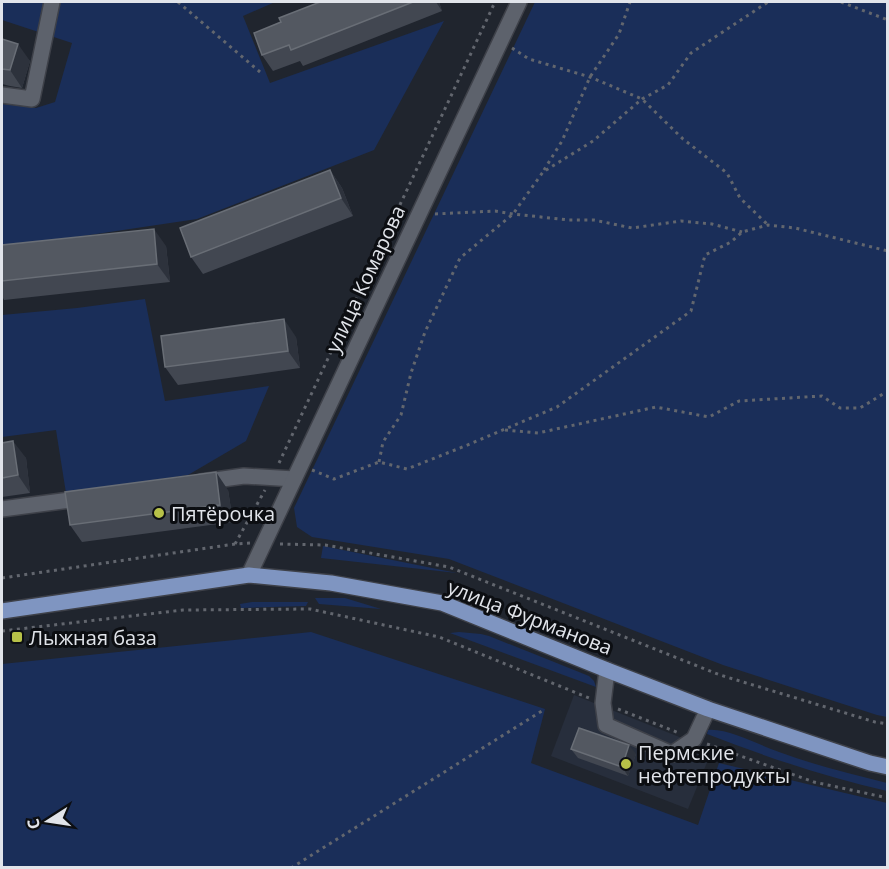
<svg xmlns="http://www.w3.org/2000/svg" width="889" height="869" viewBox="0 0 889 869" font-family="'Open Sans',sans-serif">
	<rect width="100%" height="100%" fill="#20252e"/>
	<!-- built -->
	<polygon fill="#272e3c" points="574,695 712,750 688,809 551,756"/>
	<!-- green -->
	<g fill="#1a2e59">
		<polygon points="2,2 275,2 243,16 270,83 444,21 374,150 197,219 2,248 2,104 36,108 55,102 72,43 2,20"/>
		<polygon points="535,2 887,2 887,717 877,715 723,665 449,559 312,537 297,527 294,508"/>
		<polygon points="145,299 165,401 269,386 246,441 188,475 66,493 56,430 2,437 2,315 77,308"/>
		<polygon points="323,546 457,573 321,558"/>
		<polygon points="315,598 345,598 381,609 319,604"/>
		<polygon points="252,602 308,602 306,606 241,608 240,604"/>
		<polygon points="311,632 545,709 531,763 698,825 719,763 887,803 887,867 2,867 2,664"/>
		<polygon points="459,632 481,634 489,636 589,676 594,681 596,687 450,633"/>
		<path d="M 708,730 C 728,728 759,745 779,752 C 814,765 851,774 887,783 L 887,791 C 826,777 766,757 707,734 Z"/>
	</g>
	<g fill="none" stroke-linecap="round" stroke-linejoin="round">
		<!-- minor casing -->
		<g stroke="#3e4149" stroke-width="18">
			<g id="minor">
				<polyline points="2,95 32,99 52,2"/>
				<polyline points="201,482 244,476 294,479"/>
				<polyline points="2,509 85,498"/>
				<polyline points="249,575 519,2"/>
				<polyline points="607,670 603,703 606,725 672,754 694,739 708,709"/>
			</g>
		</g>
		<!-- major casing -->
		<g stroke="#3e4149" stroke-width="18">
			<polyline id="major" points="2,611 249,575 331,583 442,603 607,670 708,709 870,763 888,767"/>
		</g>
		<!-- path -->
		<g stroke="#62666e" stroke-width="3" stroke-dasharray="3 4.5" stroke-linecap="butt">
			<polyline points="178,2 260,72"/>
			<polyline points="841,2 888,20"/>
			<polyline points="512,48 529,59 590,77 642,99 683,139 727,173 740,198 768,225"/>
			<polyline points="544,170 562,141 590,77 619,34 630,2"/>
			<polyline points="435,214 495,211 513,214 569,220 594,220 632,228 681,221 712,224 742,232"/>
			<polyline points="505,430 538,433 656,407 709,417 739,401 822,396 840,408 860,408 883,394 888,394"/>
			<polyline points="379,462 383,442 401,415 411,373 425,332 460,258 513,214 543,172 593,141 642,99 668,85 691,53 768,2"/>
			<polyline points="279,463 495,2"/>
			<polyline points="312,470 334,479 379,462 407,469 465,446 557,407 691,311 705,255 731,242 742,232 768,225 795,228 888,251"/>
			<polyline points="235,544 265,490"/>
			<polyline points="280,544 325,545 449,567 720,675 875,722 888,724"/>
			<polyline points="2,578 235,544 250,543"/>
			<polyline points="2,631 183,610 310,609 439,637 589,698"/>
			<polyline points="618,709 679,733"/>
			<polyline points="707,744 814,782 888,798"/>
			<polyline points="291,868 545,709"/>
		</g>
		<!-- minor -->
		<use href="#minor" stroke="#5d626c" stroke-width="15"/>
		<!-- major -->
		<use href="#major" stroke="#7f95c1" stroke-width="15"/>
	</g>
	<!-- wall -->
	<g fill="#424751">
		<polygon points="320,2 439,2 442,11 303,66 300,61 273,71 262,55 281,22"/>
		<polygon points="2,39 30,61 22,88 10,86 2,84"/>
		<polygon points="330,170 342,188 353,216 203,274 191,257"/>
		<polygon points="2,245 166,246 170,282 4,300 2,296"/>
		<polygon points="296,337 300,368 178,385 165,367"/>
		<polygon points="2,443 26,458 30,493 2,497"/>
		<polygon points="228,490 233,522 82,542 70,525"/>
		<polygon points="571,749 636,754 628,776 578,758"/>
	</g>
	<!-- shaded-wall -->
	<g fill="#2d323c">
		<polygon points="436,2 439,2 442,11"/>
		<polygon points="18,44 30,61 22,88 10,70"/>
		<polygon points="330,170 342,188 353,216 341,198"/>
		<polygon points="154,229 166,246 170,282 157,264"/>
		<polygon points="284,319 296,337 300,368 288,351"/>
		<polygon points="13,441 26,458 30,493 18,475"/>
		<polygon points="216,472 228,490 233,522 220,505"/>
		<polygon points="629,745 636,754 628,776 622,767"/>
	</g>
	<!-- building -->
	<g fill="#535861" stroke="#696e76" stroke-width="1.5">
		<polygon points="320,2 413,2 291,50 289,45 262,55 254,33 281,22 279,18"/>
		<polygon points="2,39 18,44 10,70 2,69"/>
		<polygon points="330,170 341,198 191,257 180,228"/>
		<polygon points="154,229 157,264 2,281 2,245"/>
		<polygon points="284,319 288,351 165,367 161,336"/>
		<polygon points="13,441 18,475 2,478 2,443"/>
		<polygon points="216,472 220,505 70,525 65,492"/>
		<polygon points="579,728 629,745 622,767 571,749"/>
	</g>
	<!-- markers -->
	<g fill="#b7c148" stroke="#0c0e12" stroke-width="2">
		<circle cx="159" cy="513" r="6"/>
		<rect x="11" y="631" width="12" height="12" rx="3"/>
		<circle cx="626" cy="764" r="6"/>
	</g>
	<g text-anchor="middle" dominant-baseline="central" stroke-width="6" stroke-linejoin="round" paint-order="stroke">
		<!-- street labels -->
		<g font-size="20" fill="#e1e4ea" stroke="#0c0e12">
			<text transform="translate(365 279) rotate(-65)">улица Комарова</text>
			<text transform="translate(530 617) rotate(21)">улица Фурманова</text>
		</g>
		<!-- poi labels -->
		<g font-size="20" fill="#e1e4ea" stroke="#0c0e12" text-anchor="start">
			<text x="171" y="513">Пятёрочка</text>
			<text x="29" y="637">Лыжная база</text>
			<text x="638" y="752">Пермские<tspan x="638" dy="23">нефтепродукты</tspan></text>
		</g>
	</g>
	<!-- border -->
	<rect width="889" height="869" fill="none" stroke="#e1e4ea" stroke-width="6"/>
	<!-- north arrow -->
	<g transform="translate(48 821) rotate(258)" stroke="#0c0e12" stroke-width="4.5" paint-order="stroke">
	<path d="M0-4.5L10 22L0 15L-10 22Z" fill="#e1e4ea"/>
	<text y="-9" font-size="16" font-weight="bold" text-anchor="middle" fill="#e1e4ea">С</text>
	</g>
</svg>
